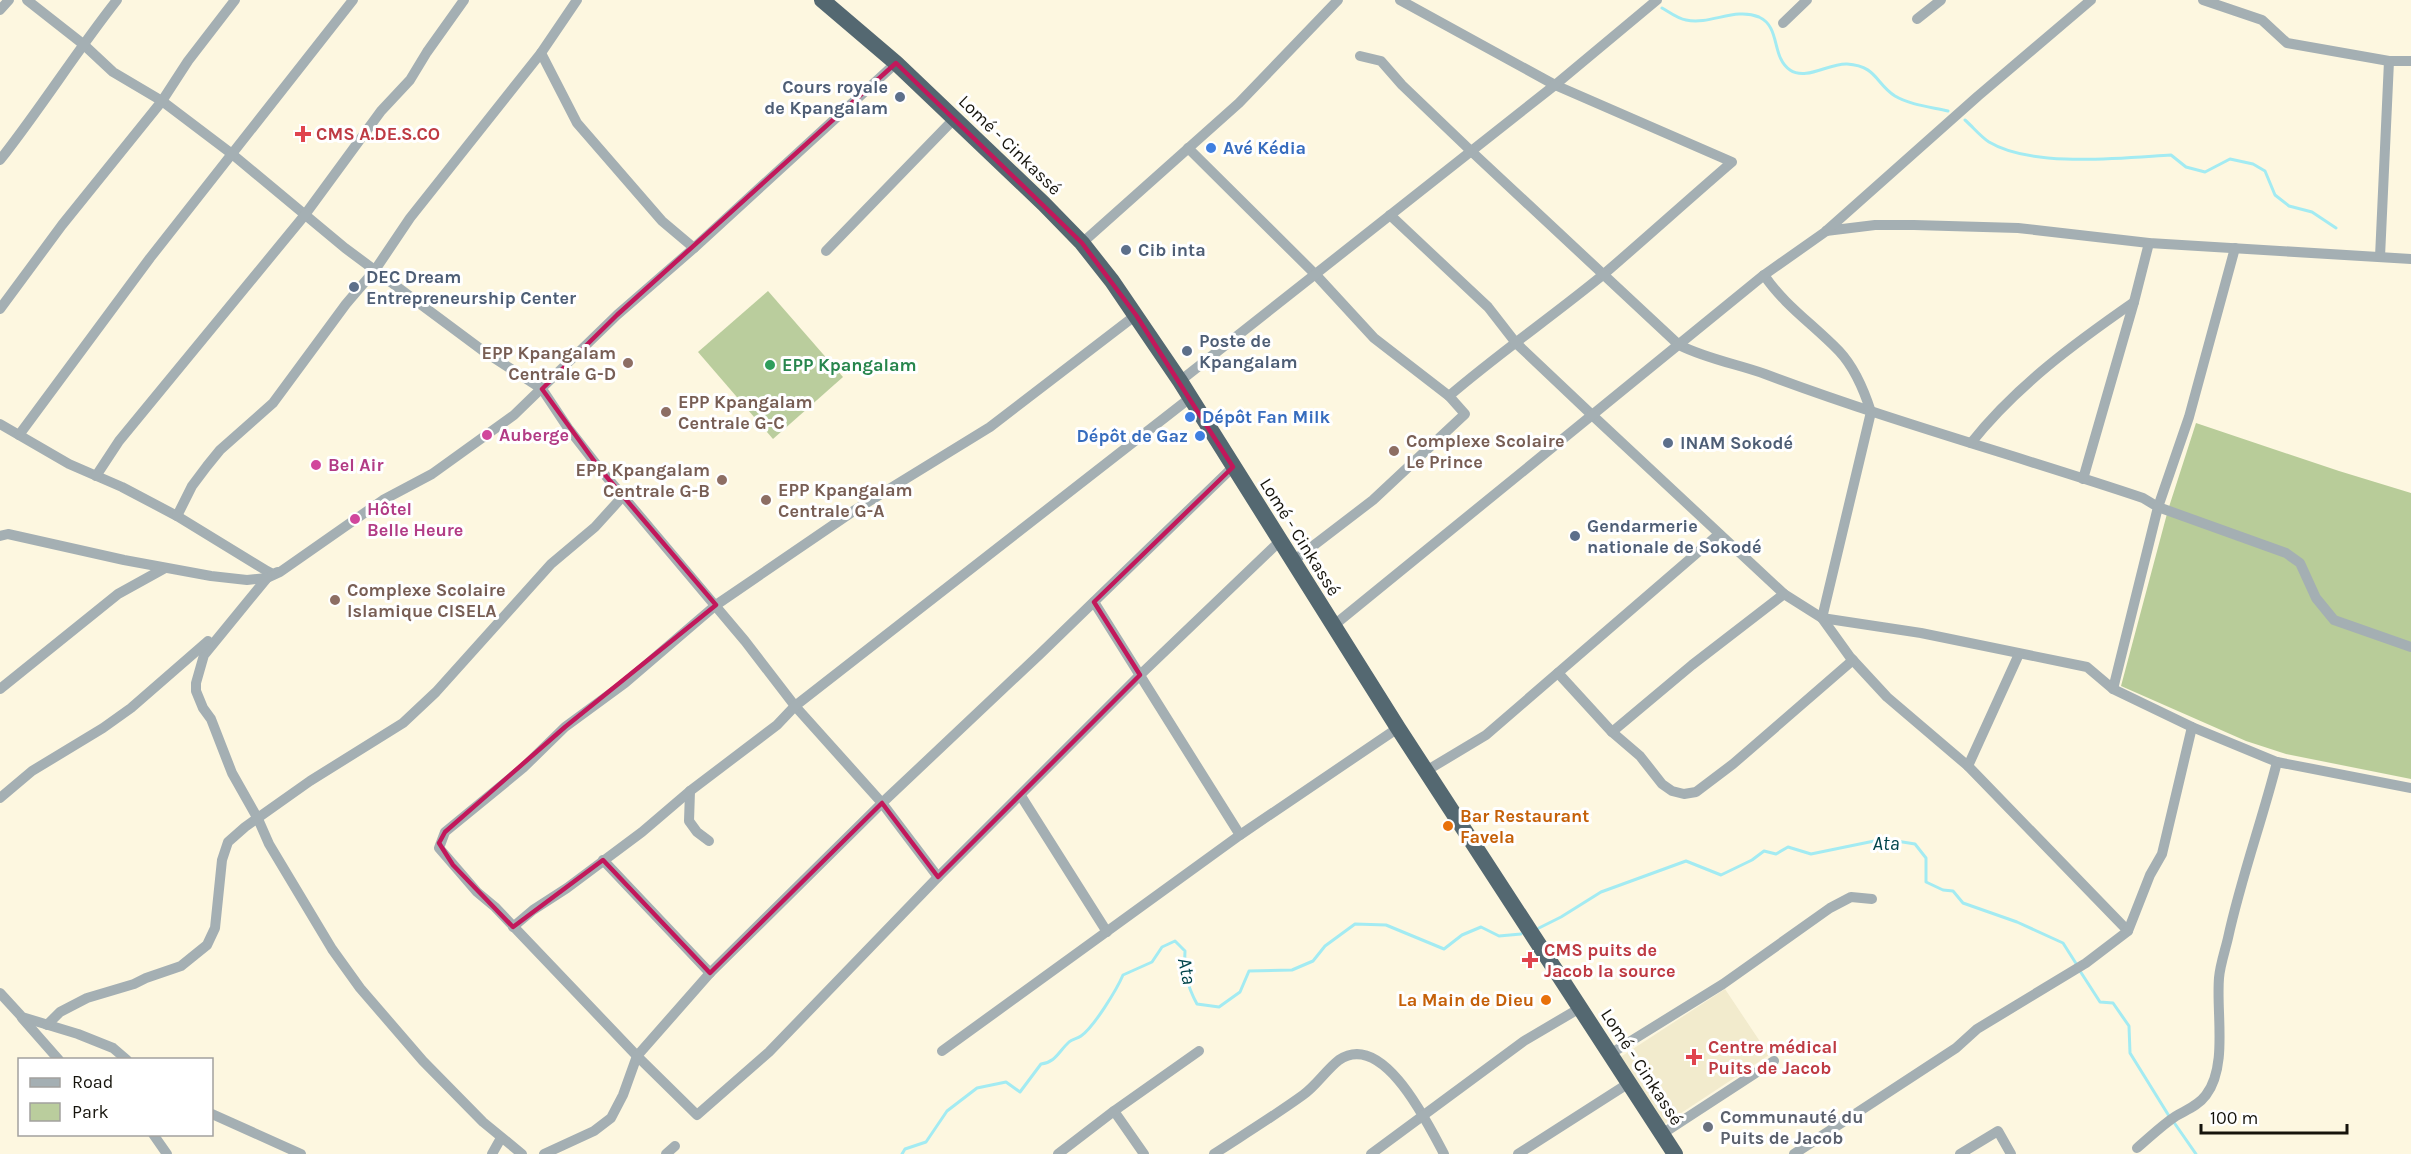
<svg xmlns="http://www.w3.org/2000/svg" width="2411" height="1154" viewBox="0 0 2411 1154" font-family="Karla,sans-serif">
	<rect width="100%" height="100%" fill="#fdf7e0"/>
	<!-- built -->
	<polygon fill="#f2ebcd" points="1725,989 1769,1055 1663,1125 1619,1058"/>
	<!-- green -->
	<polygon fill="#bacd9d" points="768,291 843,377 773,439 698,352"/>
	<!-- forest -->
	<polygon fill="#b8cc99" points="2196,423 2339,471 2411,493 2411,779 2286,754 2246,741 2121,686 2168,510"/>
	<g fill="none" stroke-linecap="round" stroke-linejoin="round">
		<!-- stream -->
		<g stroke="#a3ebf2" stroke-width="3">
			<path d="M 1662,8 C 1669,12 1678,19 1686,20 C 1711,25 1735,7 1759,17 C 1781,27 1771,57 1790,70 C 1806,81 1829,63 1847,64 C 1877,66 1875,83 1895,96 C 1910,105 1931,107 1948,111"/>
			<path d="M 1965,120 C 1973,127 1980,136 1989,142 C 2032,168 2121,158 2171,155 L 2186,167 L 2205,172 L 2230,159 L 2253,164 L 2265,171 L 2275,195 L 2289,206 L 2312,212 L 2336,228"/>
			<polyline points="1539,928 1561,917 1601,892 1686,861 1721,875 1752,860 1764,851 1776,854 1788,847 1811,854 1884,839 1915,844 1926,858 1926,882 1943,890 1953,891 1963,903 2017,922 2063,943 2077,965"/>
			<polyline points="2080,971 2100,1002 2113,1003 2129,1026 2130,1053 2169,1116"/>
			<polyline points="2173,1121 2196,1154"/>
			<path d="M 902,1154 L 905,1149 L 926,1142 L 947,1111 L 977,1088 L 1006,1082 L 1020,1092 L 1041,1064 C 1056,1062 1058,1052 1069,1042 C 1072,1039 1077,1039 1081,1036 C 1094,1027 1117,989 1123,975 L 1152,962 L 1162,947 L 1175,941 L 1185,951 C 1184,971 1187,986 1197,1004 L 1219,1007 L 1240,992 L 1249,971 L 1292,970 L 1313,961 L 1325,946 L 1355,924 L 1386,925 L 1444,949 L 1462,935 L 1481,927 L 1499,936 L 1521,934"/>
		</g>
		<!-- minor -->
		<g stroke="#a4afb3" stroke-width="10">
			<polyline points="27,0 83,44 113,72 162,101 232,154 345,248 482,350 542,389 568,428 600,469 745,641 795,706 882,803 938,877"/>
			<path d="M 1400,0 L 1555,85 L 1732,162 C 1689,199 1647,237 1604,274 C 1553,316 1499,353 1449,396"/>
			<polyline points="2203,0 2262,20 2287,43 2389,61 2411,61"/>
			<polyline points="0,10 9,0"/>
			<polyline points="1917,19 1941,0"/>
			<polyline points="1783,23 1807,0"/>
			<polyline points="541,53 577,123 662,221 694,248"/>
			<path d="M 1360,56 L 1381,61 L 1402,85 L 1471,151 L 1679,345 C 1707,359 1737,364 1765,374 C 1890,421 2018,456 2143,498 L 2158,507 L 2113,689"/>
			<polyline points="1188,148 1316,275 1374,338 1449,396 1465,414 1373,500 1292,562"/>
			<path d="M 0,160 C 41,108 76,52 117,0"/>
			<polyline points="1390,215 1488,307 1516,343 1591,414 1784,594 1822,618 1921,633 2087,667 2113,689 2192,727 2277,762 2411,788"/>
			<polyline points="1826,231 1875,225 1914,225 2018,228 2149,243 2411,259"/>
			<polyline points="1082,243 1239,103 1338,0"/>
			<polyline points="2235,248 2189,417 2158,507 2286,553 2300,563 2316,598 2334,620 2411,647"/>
			<polyline points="826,251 954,119"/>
			<polyline points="2380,257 2389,61"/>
			<path d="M 1764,275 C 1784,305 1814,325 1839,351 C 1855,368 1864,390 1871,412 L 1822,618 L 1850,657 L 1887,697 L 1968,766 L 2128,931"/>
			<polyline points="0,309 62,225 162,101 188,61 235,0"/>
			<polyline points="1136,315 990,427 855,510 716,605 625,683 565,727 523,768 445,832 439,848 477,892 495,907 637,1056 697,1115 769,1052 938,877 1140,675 1280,541"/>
			<polyline points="1180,381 1555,85 1657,0"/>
			<polyline points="0,424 69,464 122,487 177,516 267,571 273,574 278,572"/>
			<polyline points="19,435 150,258 353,0"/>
			<path d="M 1971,443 C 2016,386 2075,343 2134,302"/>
			<polyline points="96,476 119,441 304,216 381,111 410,80 427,52 464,0"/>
			<polyline points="2083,479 2134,302 2149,243"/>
			<polyline points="177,516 192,486 207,466 220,450 273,403 346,304 375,270 410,218 541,53 577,0"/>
			<polyline points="0,536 8,534 124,560 211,576 247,580 267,578 280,572 383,500 432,474 514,415 617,315 694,248 896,63"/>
			<polyline points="267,578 204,655 196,683 196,691 203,708 211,719 232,773 258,819 269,844 332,949 360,988 423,1061 483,1122 522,1154"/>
			<polyline points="1094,602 1240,835"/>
			<polyline points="1333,626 1764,275 1825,232 1978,96 2091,0"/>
			<polyline points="1558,673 1612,732 1640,756 1662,784 1672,791 1684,794 1696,792 1733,764 1853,660"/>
			<polyline points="0,689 118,594 165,568"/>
			<polyline points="1612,732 1692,665 1784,594"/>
			<polyline points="1968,766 2019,654"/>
			<polyline points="1426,771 1486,735 1719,534"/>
			<polyline points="690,791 689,821 697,832 709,841"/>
			<polyline points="1021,796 1107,932"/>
			<polyline points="0,798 32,771 103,728 131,708 208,641"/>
			<polyline points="603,860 710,973"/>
			<polyline points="513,927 533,910 567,888 642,832 690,791 777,725 795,706 1190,398"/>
			<polyline points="0,993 22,1017 78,1034 113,1048 127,1060"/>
			<polyline points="22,1018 59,1060"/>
			<polyline points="47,1025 60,1012 87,998 134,984 146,978 181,966 207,945 215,928 222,860 228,842 245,827 310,781 403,723 436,692 551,564 595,527 624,495"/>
			<polyline points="942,1051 1240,835 1398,728"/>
			<polyline points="1610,1054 1723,984 1830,908 1851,897 1872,899"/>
			<polyline points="1114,1111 1144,1154"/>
			<polyline points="212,1114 301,1154"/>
			<polyline points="153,1134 167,1154"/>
			<polyline points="1662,1134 1774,1061"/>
			<path d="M 2137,1148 C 2149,1138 2162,1125 2176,1116 C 2186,1110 2198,1106 2206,1095 C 2228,1066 2216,1013 2219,978 C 2220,965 2225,951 2228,938 C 2241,878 2262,821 2277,762"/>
			<polyline points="492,1154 501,1138"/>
			<polyline points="544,1154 594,1131 611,1118 623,1095 637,1056 710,973 882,803 1040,654 1233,467"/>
			<polyline points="666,1154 675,1146"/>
			<polyline points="1058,1154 1114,1111 1199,1051"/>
			<path d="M 1214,1154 C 1243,1135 1274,1116 1303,1095 C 1316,1086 1326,1070 1339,1060 C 1383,1030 1428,1124 1444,1154"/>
			<polyline points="1371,1154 1524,1041 1580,1008"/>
			<polyline points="1518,1154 1629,1083"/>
			<polyline points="1794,1154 1956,1048 1977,1029 2086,963 2128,931 2150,875 2162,854 2192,727"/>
			<polyline points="1960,1154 1998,1131 2011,1154"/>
		</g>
		<!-- trunk -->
		<polyline stroke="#546871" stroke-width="16" points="822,0 896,63 1044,204 1082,243 1112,281 1180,381 1398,728 1675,1154"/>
	</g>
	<!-- marked area -->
	<path fill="none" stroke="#c2185b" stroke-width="4.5" stroke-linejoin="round" d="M 896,63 L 1082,243 L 1136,315 L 1233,467 L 1094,602 L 1140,675 L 938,877 L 882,803 L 710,973 L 603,860 L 513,927 L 453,865 L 439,843 L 445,832 L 565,727 L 716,605 L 600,469 L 542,389 L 617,315 Z"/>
	<!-- markers -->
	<g fill="#5c6f8a" stroke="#fff" stroke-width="2">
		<circle cx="900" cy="97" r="6"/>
		<circle cx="1126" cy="250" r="6"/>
		<circle cx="354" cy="287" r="6"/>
		<circle cx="1187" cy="351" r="6"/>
		<circle cx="1668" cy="443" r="6"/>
		<circle cx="1575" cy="536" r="6"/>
	</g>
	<g fill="#e0444e" stroke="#fff" stroke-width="2">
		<path d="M300 125h6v6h6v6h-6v6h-6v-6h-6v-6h6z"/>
		<path d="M1527 951h6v6h6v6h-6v6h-6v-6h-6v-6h6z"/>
		<path d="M1691 1048h6v6h6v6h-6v6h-6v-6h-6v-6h6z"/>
	</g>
	<g fill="#3f7fe0" stroke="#fff" stroke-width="2">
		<circle cx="1211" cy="148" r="6"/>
		<circle cx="1190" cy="417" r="6"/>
		<circle cx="1200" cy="436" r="6"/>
	</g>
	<g fill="#8d6e63" stroke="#fff" stroke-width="2">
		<circle cx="628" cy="363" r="6"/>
		<circle cx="666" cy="412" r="6"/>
		<circle cx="1394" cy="451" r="6"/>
		<circle cx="722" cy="480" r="6"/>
		<circle cx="766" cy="500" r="6"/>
		<circle cx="335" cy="600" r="6"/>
	</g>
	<circle fill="#2e9e5b" stroke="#fff" stroke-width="2" cx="770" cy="365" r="6"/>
	<g fill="#d1479c" stroke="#fff" stroke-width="2">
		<circle cx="487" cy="435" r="6"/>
		<circle cx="316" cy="465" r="6"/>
		<circle cx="355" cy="519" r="6"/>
	</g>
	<g fill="#e8710a" stroke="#fff" stroke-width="2">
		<circle cx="1448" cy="826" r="6"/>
		<circle cx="1546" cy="1000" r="6"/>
	</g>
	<circle fill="#6b7280" stroke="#fff" stroke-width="2" cx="1708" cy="1127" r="6"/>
	<g text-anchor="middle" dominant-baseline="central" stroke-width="6" stroke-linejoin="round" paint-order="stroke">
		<!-- service labels -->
		<g font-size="18" font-weight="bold" fill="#4e5e75" stroke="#fff" text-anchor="start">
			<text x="888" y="87" text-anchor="end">Cours royale<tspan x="888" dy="21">de Kpangalam</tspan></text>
			<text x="1138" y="250">Cib inta</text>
			<text x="366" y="277">DEC Dream<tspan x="366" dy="21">Entrepreneurship Center</tspan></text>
			<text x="1199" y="341">Poste de<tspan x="1199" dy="21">Kpangalam</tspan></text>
			<text x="1680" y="443">INAM Sokodé</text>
			<text x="1587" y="526">Gendarmerie<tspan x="1587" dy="21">nationale de Sokodé</tspan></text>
		</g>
		<!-- health labels -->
		<g font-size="18" font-weight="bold" fill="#be3a42" stroke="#fff" text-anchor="start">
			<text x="316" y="134">CMS A.DE.S.CO</text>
			<text x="1544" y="950">CMS puits de<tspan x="1544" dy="21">Jacob la source</tspan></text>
			<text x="1708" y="1047">Centre médical<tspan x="1708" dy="21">Puits de Jacob</tspan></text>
		</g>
		<!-- street labels -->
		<g font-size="18" fill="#16140c" stroke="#fff">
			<text transform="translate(1010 145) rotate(44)">Lomé - Cinkassé</text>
			<text transform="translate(1300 537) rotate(58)">Lomé - Cinkassé</text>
			<text transform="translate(1642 1067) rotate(57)">Lomé - Cinkassé</text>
		</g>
		<!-- shop labels -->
		<g font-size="18" font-weight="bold" fill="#366cbe" stroke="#fff" text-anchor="start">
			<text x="1223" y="148">Avé Kédia</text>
			<text x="1202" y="417">Dépôt Fan Milk</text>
			<text x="1188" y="436" text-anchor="end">Dépôt de Gaz</text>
		</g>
		<!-- education labels -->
		<g font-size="18" font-weight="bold" fill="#785e54" stroke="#fff" text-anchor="start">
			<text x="616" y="353" text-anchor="end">EPP Kpangalam<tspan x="616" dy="21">Centrale G-D</tspan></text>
			<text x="678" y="402">EPP Kpangalam<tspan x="678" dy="21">Centrale G-C</tspan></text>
			<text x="1406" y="441">Complexe Scolaire<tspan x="1406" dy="21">Le Prince</tspan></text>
			<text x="710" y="470" text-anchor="end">EPP Kpangalam<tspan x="710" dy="21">Centrale G-B</tspan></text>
			<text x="778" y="490">EPP Kpangalam<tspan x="778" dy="21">Centrale G-A</tspan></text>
			<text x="347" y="590">Complexe Scolaire<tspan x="347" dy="21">Islamique CISELA</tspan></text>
		</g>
		<!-- leisure labels -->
		<g font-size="18" font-weight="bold" fill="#27864d" stroke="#fff" text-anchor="start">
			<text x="782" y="365">EPP Kpangalam</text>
		</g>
		<!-- hotel labels -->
		<g font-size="18" font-weight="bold" fill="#b23c85" stroke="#fff" text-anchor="start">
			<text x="499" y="435">Auberge</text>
			<text x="328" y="465">Bel Air</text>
			<text x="367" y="509">Hôtel<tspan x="367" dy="21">Belle Heure</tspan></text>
		</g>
		<!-- food labels -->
		<g font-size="18" font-weight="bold" fill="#c56008" stroke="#fff" text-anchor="start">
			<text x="1460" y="816">Bar Restaurant<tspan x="1460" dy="21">Favela</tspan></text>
			<text x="1534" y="1000" text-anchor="end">La Main de Dieu</text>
		</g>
		<!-- worship labels -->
		<g font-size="18" font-weight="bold" fill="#5b616d" stroke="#fff" text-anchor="start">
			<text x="1720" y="1117">Communauté du<tspan x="1720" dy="21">Puits de Jacob</tspan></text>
		</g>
		<!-- water labels -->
		<g font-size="20" font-style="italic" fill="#00444a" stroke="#fff">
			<text x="1886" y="843">Ata</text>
			<text transform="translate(1187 971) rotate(78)">Ata</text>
		</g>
	</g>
	<!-- legend -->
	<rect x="18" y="1058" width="195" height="78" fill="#ffffff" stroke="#a2a19e" stroke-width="1.5"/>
	<rect x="30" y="1078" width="30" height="9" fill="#a4afb3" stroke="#a2a19e" stroke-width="1.5"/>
	<text x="72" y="1088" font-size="18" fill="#16140c">Road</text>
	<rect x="30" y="1103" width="30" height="18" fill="#bacd9d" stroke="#a2a19e" stroke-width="1.5"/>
	<text x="72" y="1118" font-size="18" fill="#16140c">Park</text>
	<!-- scale -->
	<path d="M2201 1124v9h146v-9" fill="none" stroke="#16140c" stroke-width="3"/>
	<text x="2210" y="1124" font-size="18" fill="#16140c" stroke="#ffffff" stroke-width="4.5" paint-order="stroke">100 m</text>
</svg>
